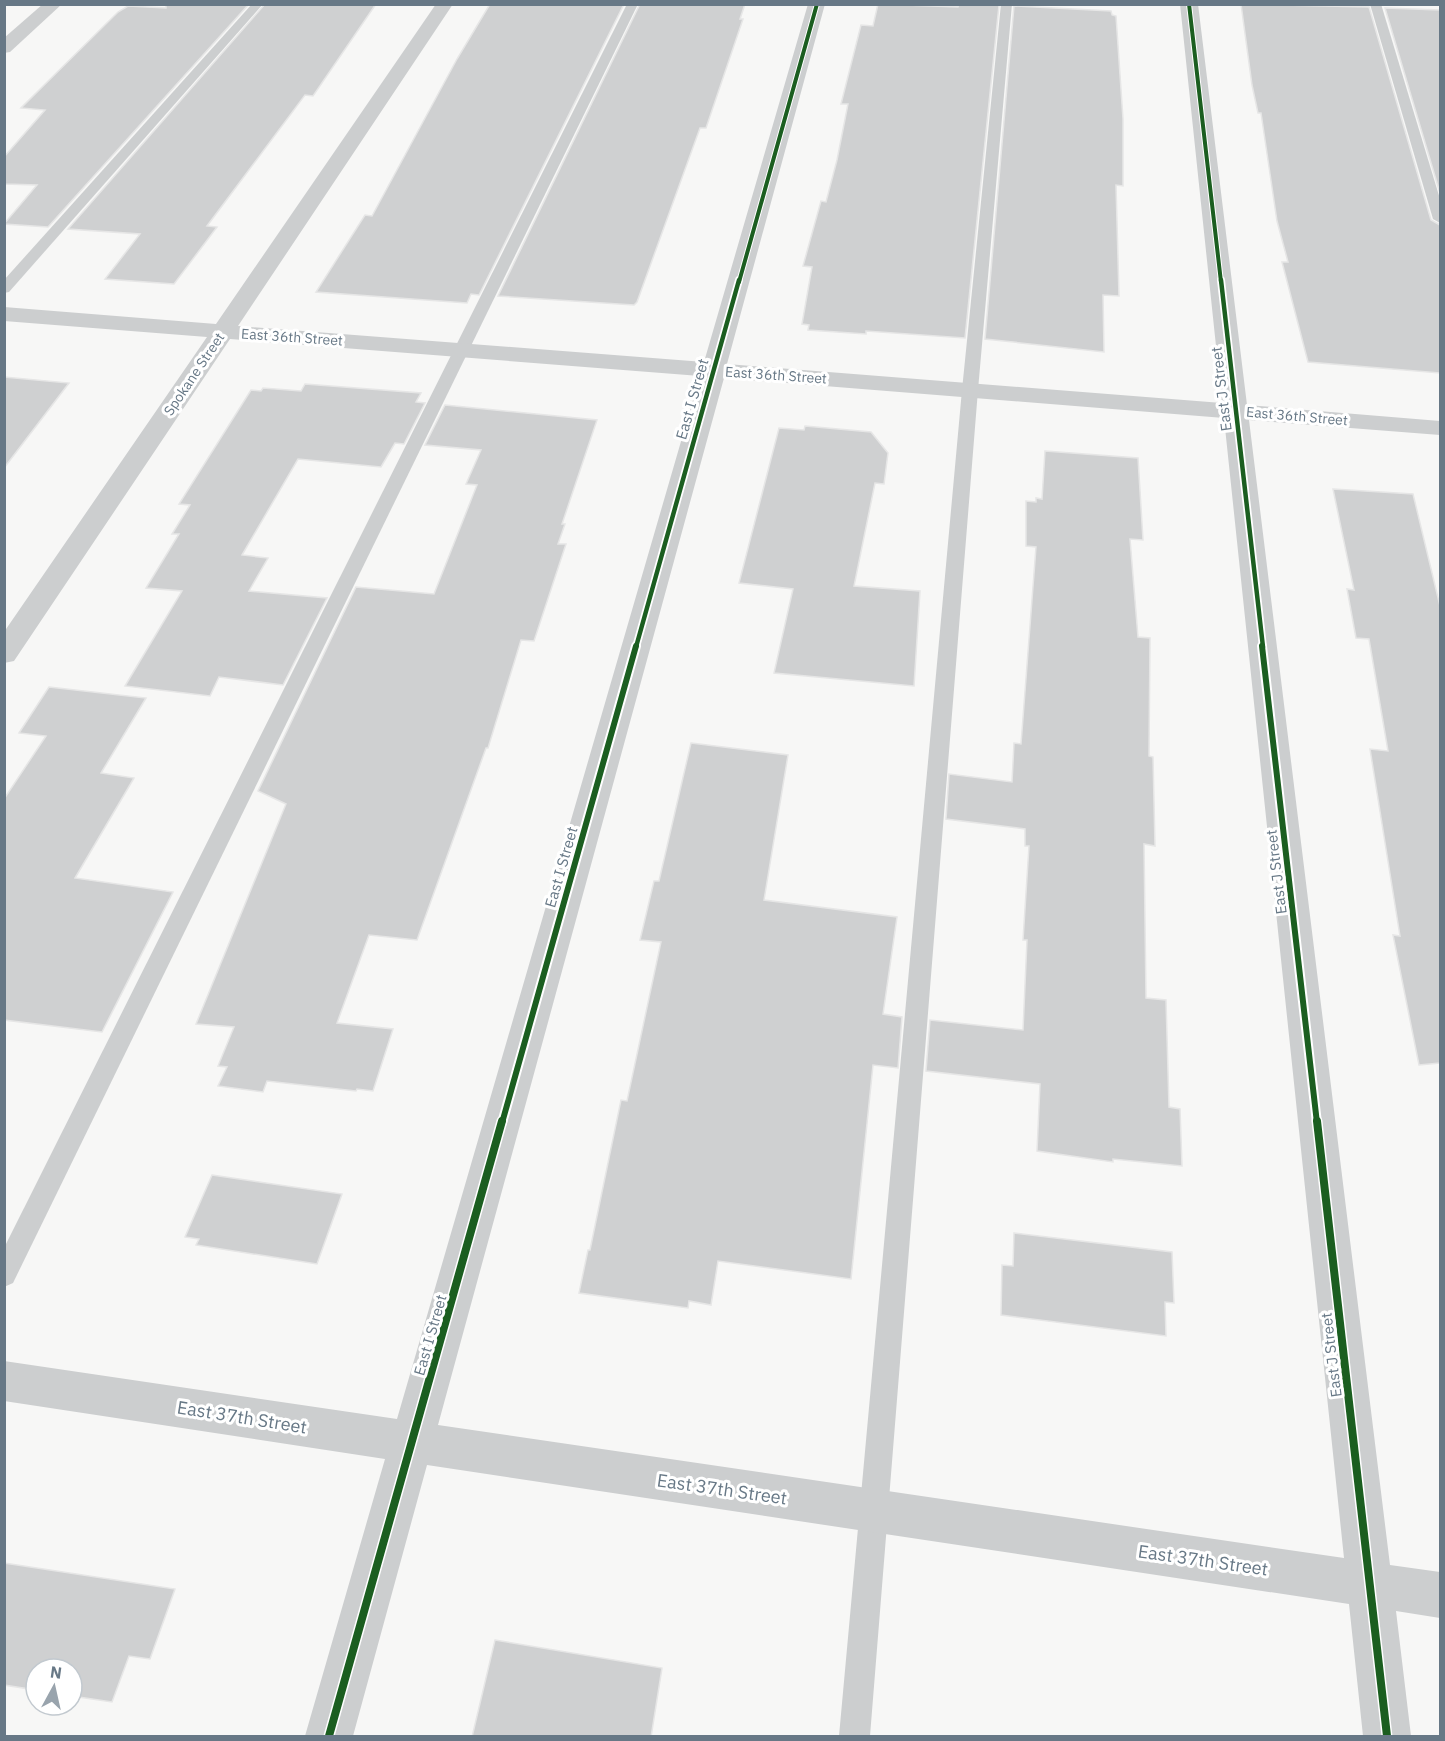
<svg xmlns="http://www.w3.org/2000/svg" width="1445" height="1741" viewBox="0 0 1445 1741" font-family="'IBM Plex Sans',sans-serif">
	<rect width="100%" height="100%" fill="#f7f7f6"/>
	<!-- building -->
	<g fill="#cfd0d1" stroke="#e6e6e6" stroke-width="1.5">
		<polygon points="166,4 249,4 48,227 4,224 37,185 4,184 4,157 45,110 21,108 118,12 128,6 166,8"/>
		<polygon points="265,4 376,4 313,96 305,95 207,226 217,227 174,284 105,279 140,234 68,229"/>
		<polygon points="490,4 624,4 479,295 471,294 467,303 316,292 365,215 372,216 457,59"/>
		<polygon points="640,4 745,4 740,19 743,19 706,128 700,128 637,302 634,305 498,296"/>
		<polygon points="878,4 958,7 959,4 999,5 965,338 866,331 866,334 808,330 809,325 802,324 812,267 803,266 821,201 826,202 837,160 848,104 841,104 861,25 873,26"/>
		<polygon points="1241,4 1369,7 1431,220 1440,225 1440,373 1308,362 1282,262 1288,262 1277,221 1261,113 1258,113 1252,85"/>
		<polygon points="1014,6 1111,11 1112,15 1116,16 1123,119 1123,186 1116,185 1119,296 1103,295 1104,352 985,339"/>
		<polygon points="1385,8 1440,10 1440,193"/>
		<polygon points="4,377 69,383 4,468"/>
		<polygon points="305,384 421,393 416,402 425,403 404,444 395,443 381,467 298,459 242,555 268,558 249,591 327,598 283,685 219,677 210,696 125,686 182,591 146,588 179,534 172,534 190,505 179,504 251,390 261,391 263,388 301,391"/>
		<polygon points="445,405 597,420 562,524 565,524 558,544 566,544 534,641 521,640 488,748 486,748 417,940 369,935 337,1023 393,1029 373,1091 357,1089 356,1091 267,1081 263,1092 218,1086 227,1067 218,1066 234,1027 196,1024 286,804 258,791 356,587 434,594 477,485 466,484 481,450 425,445"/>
		<polygon points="805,426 871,432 888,453 884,484 875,483 854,586 920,591 914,686 774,673 793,589 739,583 779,428 804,430"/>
		<polygon points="1045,451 1138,458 1143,540 1130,539 1138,637 1150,638 1149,756 1153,757 1155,846 1144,844 1146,998 1166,1000 1169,1107 1180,1109 1182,1166 1113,1159 1113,1162 1037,1151 1040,1084 926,1071 930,1020 1023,1030 1027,940 1023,940 1029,846 1025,846 1025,829 946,819 949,774 1012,782 1014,743 1021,744 1036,547 1026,546 1026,501 1036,502 1036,498 1042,499"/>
		<polygon points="1333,489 1413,494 1440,606 1440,1063 1419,1065 1393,935 1400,936 1370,749 1388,751 1369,639 1356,638 1347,589 1354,590"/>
		<polygon points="49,687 146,698 101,773 134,778 75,878 173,892 102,1032 4,1020 4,799 46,736 19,733"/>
		<polygon points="691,743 788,755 764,900 897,917 883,1014 902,1017 898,1068 873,1065 851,1279 718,1261 711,1305 689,1301 688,1308 579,1293 588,1250 590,1250 621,1100 627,1101 661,942 640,940 654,881 659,881"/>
		<polygon points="212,1175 342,1194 317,1264 196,1245 199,1239 185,1237"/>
		<polygon points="1014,1233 1172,1252 1174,1303 1165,1302 1166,1336 1001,1315 1002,1265 1013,1266"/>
		<polygon points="4,1563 175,1589 150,1659 129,1656 112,1702 72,1696 72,1669 36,1669 36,1690 4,1685"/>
		<polygon points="495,1640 662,1668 651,1737 472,1737"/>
	</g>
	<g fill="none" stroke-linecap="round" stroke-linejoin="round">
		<!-- service -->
		<g fill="#cccecf" fill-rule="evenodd">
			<polygon points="252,4 263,4 9,292 4,293 4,280"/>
			<polygon points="627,4 638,4 13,1283 4,1287 4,1248"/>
			<polygon points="1001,4 1012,4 978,390 870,1736 839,1736 962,390"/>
			<polygon points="1370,4 1381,4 1440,199 1440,223 1433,219"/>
		</g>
		<!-- minor -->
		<path fill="#cccecf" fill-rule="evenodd" d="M 436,4 L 453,4 L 238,326 L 704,362 L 808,4 L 825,4 L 727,364 L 1222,403 L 1180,4 L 1198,4 L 1247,405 L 1440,421 L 1440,435 L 1249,420 L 1390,1565 L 1440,1572 L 1440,1618 L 1396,1611 L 1411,1736 L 1363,1736 L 1349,1604 L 427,1465 L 353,1736 L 305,1736 L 385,1459 L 4,1401 L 4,1361 L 397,1419 L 700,376 L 230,339 L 14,661 L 4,663 L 4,632 L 207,337 L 4,321 L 4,307 L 216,324 ZM 724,378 L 1224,418 L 1344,1558 L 438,1425 Z"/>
		<!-- tertiary -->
		<polygon fill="#cccecf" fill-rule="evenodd" points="43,4 62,4 10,52 4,53 4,38"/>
		<!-- cycleway-far3 casing -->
		<g stroke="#fff" stroke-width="6">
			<g id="cycleway-far3">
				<polyline points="1189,4 1221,282"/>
				<polyline points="739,282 817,4"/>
			</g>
		</g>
		<!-- cycleway-far2 casing -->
		<g stroke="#fff" stroke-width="8">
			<g id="cycleway-far2">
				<polyline points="1221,280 1263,647"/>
				<polyline points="636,647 739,280"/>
			</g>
		</g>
		<!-- cycleway-far1 casing -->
		<g stroke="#fff" stroke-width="10">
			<g id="cycleway-far1">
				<polyline points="1262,646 1317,1123"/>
				<polyline points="502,1123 636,646"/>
			</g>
		</g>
		<!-- cycleway casing -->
		<g stroke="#fff" stroke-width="11">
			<g id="cycleway">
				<polyline points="1317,1121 1387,1736"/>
				<polyline points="329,1736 502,1121"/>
			</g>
		</g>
		<!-- cycleway-far3 -->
		<use href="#cycleway-far3" stroke="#1b5e20" stroke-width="4"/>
		<!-- cycleway-far2 -->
		<use href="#cycleway-far2" stroke="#1b5e20" stroke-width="4.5"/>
		<!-- cycleway-far1 -->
		<use href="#cycleway-far1" stroke="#1b5e20" stroke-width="6"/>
		<!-- cycleway -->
		<use href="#cycleway" stroke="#1b5e20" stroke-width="8"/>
	</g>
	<g text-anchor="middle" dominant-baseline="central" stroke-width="6" stroke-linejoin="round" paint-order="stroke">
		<!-- far-street labels -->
		<g font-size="14" fill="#677886" stroke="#fff">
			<text transform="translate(292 337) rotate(4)">East 36th Street</text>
			<text transform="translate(194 374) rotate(-56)">Spokane Street</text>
			<text transform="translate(776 375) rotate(4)">East 36th Street</text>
			<text transform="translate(1297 416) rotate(5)">East 36th Street</text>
		</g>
		<!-- street labels -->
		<g font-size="15" fill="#677886" stroke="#fff">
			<text transform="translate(1221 389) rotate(-97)">East J Street</text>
			<text transform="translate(692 399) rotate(-74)">East I Street</text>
			<text transform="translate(561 867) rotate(-74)">East I Street</text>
			<text transform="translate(1276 872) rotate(-97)">East J Street</text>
			<text transform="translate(430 1335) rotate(-74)">East I Street</text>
			<text transform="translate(1331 1355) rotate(-97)">East J Street</text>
		</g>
		<!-- near-street labels -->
		<g font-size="18" fill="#677886" stroke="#fff">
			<text transform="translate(242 1417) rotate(9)">East 37th Street</text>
			<text transform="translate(722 1489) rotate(8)">East 37th Street</text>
			<text transform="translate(1203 1560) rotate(8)">East 37th Street</text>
		</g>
	</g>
	<!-- border -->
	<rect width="1445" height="1741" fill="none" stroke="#677886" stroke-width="12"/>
	<!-- north arrow -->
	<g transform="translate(54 1687) rotate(8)"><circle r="28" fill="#ffffff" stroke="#c2c9cf" stroke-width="1.5"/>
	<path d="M0-4.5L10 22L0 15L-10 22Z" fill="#99a4ad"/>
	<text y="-9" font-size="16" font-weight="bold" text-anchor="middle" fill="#677886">N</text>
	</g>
</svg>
